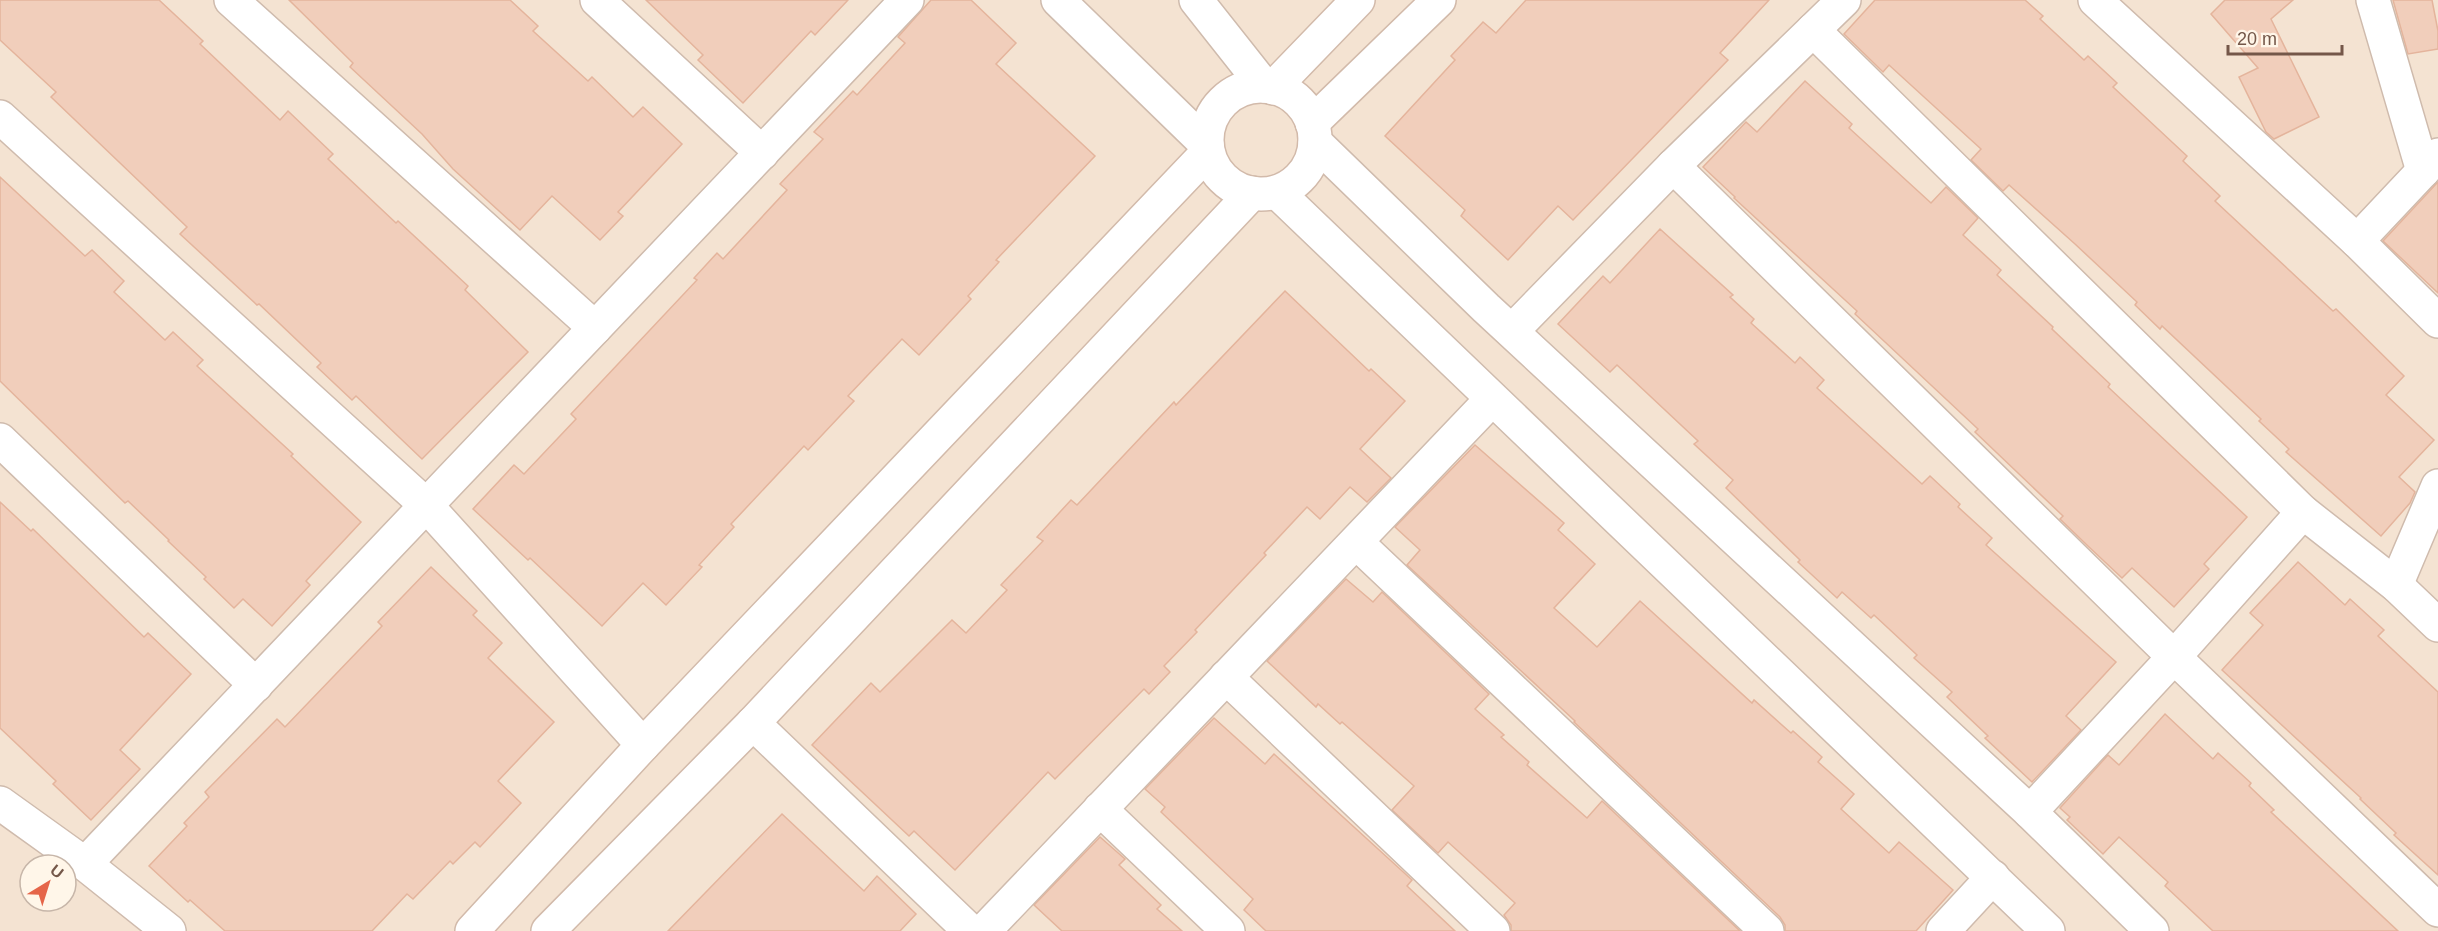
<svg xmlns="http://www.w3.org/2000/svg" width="2438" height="931" viewBox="0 0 2438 931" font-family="Arial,sans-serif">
	<rect width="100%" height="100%" fill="#fcf1e3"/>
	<!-- residential -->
	<path fill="#f4e3d2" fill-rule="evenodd" d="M 0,0 L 2438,0 L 2438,931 L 0,931 ZM 30,865 L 66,865 L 66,901 L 30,901 Z"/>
	<!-- building -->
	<g fill="#f1cebb" stroke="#e4b49c" stroke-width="1.5">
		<polygon points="0,0 159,0 203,41 200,44 280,120 288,111 333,154 328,159 396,223 398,221 468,286 465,290 528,352 422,459 356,396 352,400 317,367 321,363 259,304 257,305 180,234 187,227 51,97 56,92 0,40"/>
		<polygon points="289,0 510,0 538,26 533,31 588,81 592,77 633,117 643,107 682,144 618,212 623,216 600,240 552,196 520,230 453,169 422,134 350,67 353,63"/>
		<polygon points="646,0 848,0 815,35 811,31 743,103 698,60 703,55"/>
		<polygon points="931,0 971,0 1016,43 996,64 1095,156 996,260 999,262 968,296 971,299 919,355 902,339 848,396 854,401 808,450 804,446 731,524 734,527 699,565 702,567 666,605 643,583 602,626 530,558 528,560 473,509 514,465 524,474 576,419 571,414 697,280 694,278 717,253 723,259 787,190 780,184 823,139 814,132 853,91 857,95 905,43 898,37"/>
		<polygon points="1526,0 1769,0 1720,53 1728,60 1573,220 1558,206 1508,260 1461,216 1465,210 1385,136 1455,60 1451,56 1483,22 1496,33"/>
		<polygon points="1875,0 2025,0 2043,16 2040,19 2084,60 2088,56 2117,83 2113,87 2187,156 2183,161 2220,196 2215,201 2333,311 2336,309 2404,376 2386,395 2434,440 2399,477 2415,492 2410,503 2381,536 2286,452 2289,449 2259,421 2261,419 2162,326 2160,329 2135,305 2137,302 2075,244 2009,185 2003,191 1971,160 1981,149 1889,65 1883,72 1844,34"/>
		<polygon points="2225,0 2293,0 2271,19 2319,117 2274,139 2266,132 2239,77 2258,68 2211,14"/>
		<polygon points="2393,0 2432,0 2438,31 2438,49 2408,54"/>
		<polygon points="1805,81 1852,124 1849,128 1931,203 1946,187 1978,218 1963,235 2001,270 1997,275 2053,327 2052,329 2110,384 2108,387 2247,517 2204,564 2209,569 2174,607 2132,568 2122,578 2089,547 2060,519 2063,516 1975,432 1978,429 1855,314 1857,311 1734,198 1735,197 1703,167 1746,122 1757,132"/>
		<polygon points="0,177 85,256 92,250 124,281 114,292 165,340 173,332 203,360 197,366 293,454 291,456 361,522 306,581 310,585 272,626 243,599 234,608 204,579 206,577 168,541 169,540 128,501 125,503 0,381"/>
		<polygon points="2438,182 2438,293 2383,241"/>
		<polygon points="1660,229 1733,295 1730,297 1754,319 1751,323 1795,363 1800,357 1824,380 1817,388 1922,484 1930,476 1960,504 1958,507 1992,538 1986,545 2116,662 2066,716 2081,730 2032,782 1985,738 1988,736 1947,697 1952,692 1914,658 1917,655 1874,615 1871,618 1842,592 1837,598 1798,562 1800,560 1726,488 1733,480 1694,444 1698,441 1617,365 1610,372 1558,324 1603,276 1610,283"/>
		<polygon points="1285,291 1369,371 1371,369 1405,401 1360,449 1391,478 1367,502 1350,487 1320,519 1307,507 1264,553 1266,555 1195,630 1197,632 1164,666 1170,672 1149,694 1144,689 1055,779 1048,772 955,870 914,831 909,836 812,745 871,683 880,692 952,620 966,633 1007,590 1001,585 1043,541 1037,537 1071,500 1077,505 1174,402 1176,405"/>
		<polygon points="1475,445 1564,523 1558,530 1595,564 1554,608 1597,647 1640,601 1752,703 1754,700 1791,733 1793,731 1822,757 1818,762 1854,794 1841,809 1889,853 1899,842 1953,890 1916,931 1785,931 1785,925 1780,917 1574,722 1575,721 1407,565 1420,550 1395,527"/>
		<polygon points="0,502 31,531 33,529 144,637 148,633 191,674 120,750 140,769 91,820 53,784 56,781 0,728"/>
		<polygon points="2298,562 2345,605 2350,599 2384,630 2378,636 2438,692 2438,875 2394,835 2396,833 2360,799 2361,798 2222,670 2263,625 2250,613"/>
		<polygon points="431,567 477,611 473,615 502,643 488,658 554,722 498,781 521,803 480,847 475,842 453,864 450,861 413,899 407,894 372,931 225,931 190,900 188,902 149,866 187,826 184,823 209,797 205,792 277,719 285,727 382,626 378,622"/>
		<polygon points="1346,579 1373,602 1382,592 1489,694 1475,709 1504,735 1501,737 1529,762 1527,765 1587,818 1602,801 1740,931 1511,931 1511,925 1504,915 1515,903 1448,842 1438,853 1392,810 1414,786 1342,722 1340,724 1318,704 1316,707 1267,661"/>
		<polygon points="2165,714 2213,759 2218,753 2251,783 2249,786 2274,810 2271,812 2398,931 2213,931 2165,886 2168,882 2119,837 2103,854 2067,820 2070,817 2060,808 2108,755 2119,765"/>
		<polygon points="1214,718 1265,764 1274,754 1412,880 1407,886 1455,931 1266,931 1244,910 1253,899 1161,812 1165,807 1145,789"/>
		<polygon points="782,814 864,891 877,876 916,914 900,931 668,931"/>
		<polygon points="1100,837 1125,859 1119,865 1161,905 1157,909 1182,931 1062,931 1034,905"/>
	</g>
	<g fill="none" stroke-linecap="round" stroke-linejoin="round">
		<!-- street casing -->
		<g stroke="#cfbbad" stroke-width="36">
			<g id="street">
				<polyline points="231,0 595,328"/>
				<polyline points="597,0 762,153"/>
				<polyline points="1058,0 1207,145"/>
				<polyline points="1196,0 1264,86"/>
				<polyline points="2095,0 2357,241 2438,321"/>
				<polyline points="2373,0 2423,171"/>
				<polyline points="1813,30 2303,512 2396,585 2438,625"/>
				<polyline points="0,117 426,505 643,745"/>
				<polyline points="1315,142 1486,308 2030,812 2152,931"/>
				<polyline points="1673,166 2174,657 2438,910"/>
				<polyline points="1277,192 2048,931"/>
				<polyline points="2357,241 2438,155"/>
				<polyline points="1512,331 1673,166 1844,0"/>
				<polyline points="0,440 256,685"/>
				<polyline points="1356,542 1767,931"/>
				<polyline points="2396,585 2438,486"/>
				<polyline points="1226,677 1493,931"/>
				<polyline points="753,723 970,931"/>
				<polyline points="0,803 85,864 169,931"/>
				<polyline points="1100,809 1228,931"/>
				<polyline points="2030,812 2174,657 2303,512"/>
				<polyline points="85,864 907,0"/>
				<polyline points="984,931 1492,399"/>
				<polyline points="1943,931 1993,877"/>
			</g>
		</g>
		<!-- secondary casing -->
		<g stroke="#d2baaa" stroke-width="36">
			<g id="secondary">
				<circle cx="1261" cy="140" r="54"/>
				<polyline points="1273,88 1358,0"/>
				<polyline points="1312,123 1439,0"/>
				<polyline points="472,931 643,745 1208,152"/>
				<polyline points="548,931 753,723 1252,193"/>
			</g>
		</g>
		<!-- street -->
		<use href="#street" stroke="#fff" stroke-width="33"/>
		<!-- secondary -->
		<use href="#secondary" stroke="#fff" stroke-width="33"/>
	</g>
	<!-- north arrow -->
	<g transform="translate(48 883) rotate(38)"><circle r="28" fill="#fff6e9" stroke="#c7b6a9" stroke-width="1.5"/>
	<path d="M0-4.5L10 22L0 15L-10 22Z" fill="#e56549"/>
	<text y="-9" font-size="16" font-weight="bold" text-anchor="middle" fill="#745749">U</text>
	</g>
	<!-- scale -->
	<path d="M2228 45v9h114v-9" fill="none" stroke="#745749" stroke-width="3"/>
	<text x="2237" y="45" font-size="18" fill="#745749" stroke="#fff6e9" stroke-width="4.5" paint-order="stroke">20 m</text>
</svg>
